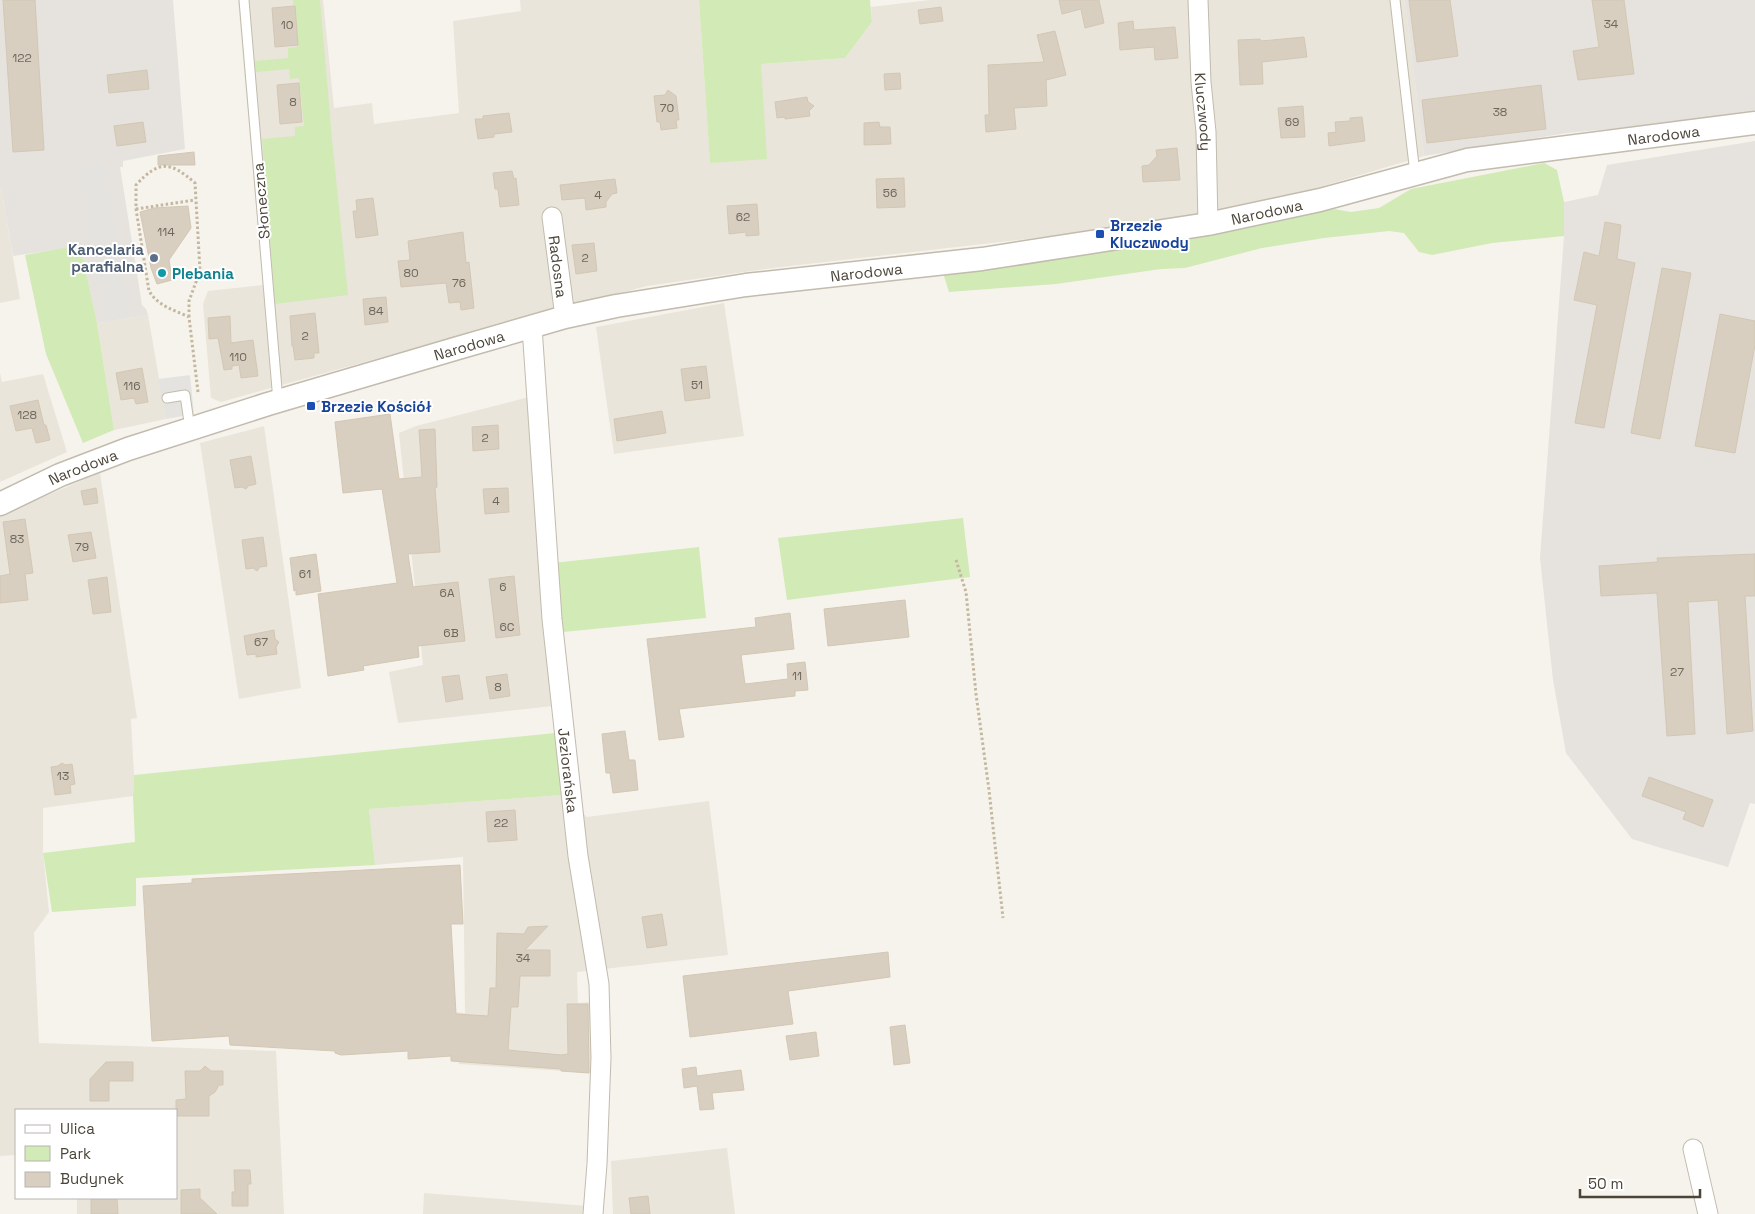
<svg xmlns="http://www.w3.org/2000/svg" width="1755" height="1214" viewBox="0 0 1755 1214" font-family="'Space Grotesk',sans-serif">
	<rect width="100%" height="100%" fill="#f6f3ec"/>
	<!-- residential -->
	<g fill="#eae5da">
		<polygon points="238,0 323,0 334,108 372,103 374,124 459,113 453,21 521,11 520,0 699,0 710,162 761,64 845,58 872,22 871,7 930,0 1405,0 1424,156 1262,204 1105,230 773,268 647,286 494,326 221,402 211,398 203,304 208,291 263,285"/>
		<polygon points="0,187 1,187 20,299 0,303"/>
		<polygon points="724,303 744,436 614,454 596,327"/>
		<polygon points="148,315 166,419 114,430 97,323"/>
		<polygon points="0,373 2,382 43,374 67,452 0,482"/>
		<polygon points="529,397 553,706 398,723 389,672 423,665 399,433 416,426"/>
		<polygon points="264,426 301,688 239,699 200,443"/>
		<polygon points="100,473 137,718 131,719 134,775 133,796 43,808 43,853 49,912 34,933 39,1043 276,1051 284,1214 77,1214 77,1198 176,1198 176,1110 16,1110 16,1155 0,1156 0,515"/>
		<polygon points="562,795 587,817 709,801 728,955 577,972 578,1003 590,1002 591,1073 459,1064 453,1012 465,1013 463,857 375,865 369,809"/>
		<polygon points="727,1148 735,1214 613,1214 611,1161"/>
		<polygon points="424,1193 587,1206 587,1214 423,1214"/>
	</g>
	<!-- industrial -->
	<g fill="#e6e2dd">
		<polygon points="0,0 173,0 185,149 123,161 123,167 120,167 142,305 146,309 148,315 97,323 80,246 13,256 1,187 0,187"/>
		<polygon points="1405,0 1755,0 1755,110 1651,125 1567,133 1424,156"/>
		<polygon points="1755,141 1755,804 1750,803 1728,867 1661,848 1632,839 1566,753 1553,680 1540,558 1564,236 1564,202 1598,195 1607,165"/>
	</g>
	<!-- green -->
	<g fill="#d2eab5">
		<polygon points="293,0 320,0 332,139 348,295 275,304 262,139 295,136 295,127 304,126 299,78 290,79 289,69 256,72 255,61 288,58 288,48 297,47"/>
		<polygon points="699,0 870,0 872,22 845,58 761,64 767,159 710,163"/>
		<polygon points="1544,163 1557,170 1564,202 1564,236 1492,243 1432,255 1419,252 1404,233 1389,231 1324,238 1262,248 1185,268 1161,269 1056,284 949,292 943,273 1140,247 1334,209 1351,212 1379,208 1411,189"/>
		<polygon points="80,245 97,323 114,430 83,443 46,354 25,255"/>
		<polygon points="963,518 970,577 787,600 778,538"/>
		<polygon points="699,547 706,618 563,632 553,563"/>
		<polygon points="555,733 562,795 369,809 375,865 136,878 136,906 52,912 43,853 135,842 133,796 134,775"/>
	</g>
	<!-- parking -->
	<g fill="#e5e3e0">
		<polygon points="104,165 130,317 104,322 78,169"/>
		<polygon points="190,375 194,414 166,419 158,379"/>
	</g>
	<!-- building -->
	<g fill="#d8cfc1" stroke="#d3c7b4">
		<polygon points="3,0 35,0 44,150 13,152"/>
		<polygon points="1059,0 1099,0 1104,23 1085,28 1081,9 1062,14"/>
		<polygon points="1409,0 1450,0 1458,56 1417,62"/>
		<polygon points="1592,0 1624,0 1634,74 1578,80 1573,51 1599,47"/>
		<polygon points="295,6 298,45 275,47 272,8"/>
		<polygon points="941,7 943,21 920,24 918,10"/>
		<polygon points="1133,21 1134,30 1175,27 1178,58 1155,60 1154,47 1120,50 1118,23"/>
		<polygon points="1055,31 1066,75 1046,80 1047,106 1014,108 1016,129 986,132 985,115 989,115 988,65 1044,62 1037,35"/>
		<polygon points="1304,37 1307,57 1262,62 1263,84 1240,85 1238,40 1260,39 1261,41"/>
		<polygon points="147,70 149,89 109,93 107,75"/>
		<polygon points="900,73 901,89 885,90 884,74"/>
		<polygon points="299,83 302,122 280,124 277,85"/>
		<polygon points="1541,85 1546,129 1427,143 1422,100"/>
		<polygon points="668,90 676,96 679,120 676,120 677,128 661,130 660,122 657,122 654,96 665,95"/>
		<polygon points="807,97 808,102 814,106 809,111 810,116 785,119 785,117 777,118 775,102"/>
		<polygon points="1303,106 1305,137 1281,138 1278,108"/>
		<polygon points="509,113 512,132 494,134 494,137 478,139 475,119 483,119 483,116"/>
		<polygon points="1362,117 1365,141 1329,146 1328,133 1336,132 1335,122 1350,121 1350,118"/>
		<polygon points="143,122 146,142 117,146 114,126"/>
		<polygon points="879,122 880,127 890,127 891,144 864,145 864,123"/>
		<polygon points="1177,148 1180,180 1143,182 1142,166 1149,165 1157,156 1156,150"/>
		<polygon points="194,152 195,165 158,165 158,156"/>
		<polygon points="512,171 514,179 516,178 519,205 500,207 498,189 495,189 493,173"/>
		<polygon points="904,178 905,207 877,208 876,179"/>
		<polygon points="615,179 617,193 612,194 606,202 606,207 586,210 585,198 562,200 560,185"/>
		<polygon points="373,198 378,235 356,238 353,211 357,211 356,200"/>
		<polygon points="757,204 759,235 746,236 746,232 729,234 727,206"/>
		<polygon points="188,206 191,228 169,260 172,280 157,284 151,268 140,212 154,208"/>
		<polygon points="1605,222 1621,225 1617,259 1635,263 1604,428 1575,423 1597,305 1574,300 1584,252 1599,256"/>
		<polygon points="463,232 466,263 469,262 474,308 461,310 460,302 449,303 446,283 401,287 398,261 410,260 408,241"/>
		<polygon points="594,243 597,271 576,274 572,245"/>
		<polygon points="1662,268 1691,273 1660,439 1631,433"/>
		<polygon points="386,297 388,322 365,325 363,299"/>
		<polygon points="315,313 319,353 314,353 314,358 295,360 293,346 292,346 290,316"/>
		<polygon points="1720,314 1755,321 1755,345 1735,453 1695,446"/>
		<polygon points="230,316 231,343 253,340 258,376 241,378 239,365 232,366 232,369 224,370 218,338 209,339 208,318"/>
		<polygon points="706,366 710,398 685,401 681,369"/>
		<polygon points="142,368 148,402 136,404 134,398 121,400 116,373"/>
		<polygon points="38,400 44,425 46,425 50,440 36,443 32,428 16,431 10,406"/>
		<polygon points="662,411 666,433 617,441 614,419"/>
		<polygon points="390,414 399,479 422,477 419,430 435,429 437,487 435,488 440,552 408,554 413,587 458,582 465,641 418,646 419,657 363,666 364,670 328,676 318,594 397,583 382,489 343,493 335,422"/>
		<polygon points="498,425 499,449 473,451 472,427"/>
		<polygon points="251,456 256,484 248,486 246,489 242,487 235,488 230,460"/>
		<polygon points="96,488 98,503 84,505 81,491"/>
		<polygon points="508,488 509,512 485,514 483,489"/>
		<polygon points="25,519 33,573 25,574 28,600 0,603 0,576 10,574 3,522"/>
		<polygon points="91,532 96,558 73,562 68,535"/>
		<polygon points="263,537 267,566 260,567 257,571 253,568 246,569 242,540"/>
		<polygon points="316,554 321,591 296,595 296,590 294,591 290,558"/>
		<polygon points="1755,554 1755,596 1745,596 1753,731 1727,734 1718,600 1688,602 1695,734 1667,736 1657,593 1601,596 1599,566 1658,562 1657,558"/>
		<polygon points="514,576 520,635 496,638 489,579"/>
		<polygon points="107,577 111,612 93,614 88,580"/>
		<polygon points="905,600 909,637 828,646 824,609"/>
		<polygon points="790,613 794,649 741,655 745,684 788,679 787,664 805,662 808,690 795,691 795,696 679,709 684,737 659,740 647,639 756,627 755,618"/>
		<polygon points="274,630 275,639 279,642 276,647 277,654 256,657 256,654 247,655 244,636"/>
		<polygon points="507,674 510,696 490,699 486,677"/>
		<polygon points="459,675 463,699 446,702 442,677"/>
		<polygon points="625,731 629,760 635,760 638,790 613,793 610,773 606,773 602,734"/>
		<polygon points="62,763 65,765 72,764 75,784 70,785 71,793 55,795 51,767 58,766"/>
		<polygon points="1649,777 1713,800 1703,827 1683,819 1686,812 1642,796"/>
		<polygon points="515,810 517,840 488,842 486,812"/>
		<polygon points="460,865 463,924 451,924 456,1014 488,1016 490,988 496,988 497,933 524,934 528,927 548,926 525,950 550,950 550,976 520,976 518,1007 511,1007 508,1050 561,1055 568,1054 567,1004 588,1004 589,1073 561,1071 561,1069 451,1061 451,1056 408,1059 408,1051 341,1055 335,1053 335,1051 230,1045 229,1036 152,1041 143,886 192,883 192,879"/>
		<polygon points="662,914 667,945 647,948 642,917"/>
		<polygon points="888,952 890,977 788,991 793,1024 690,1037 683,976"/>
		<polygon points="905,1025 910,1063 894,1065 890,1027"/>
		<polygon points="816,1032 819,1056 790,1060 786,1036"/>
		<polygon points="106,1062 133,1062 133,1081 109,1081 109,1101 90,1101 90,1079"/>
		<polygon points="205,1066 211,1071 223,1071 223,1085 219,1085 215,1092 209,1096 209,1116 176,1116 176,1100 186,1099 185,1071 200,1071"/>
		<polygon points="696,1067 697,1076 741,1070 744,1090 712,1093 714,1109 700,1110 697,1086 684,1088 682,1069"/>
		<polygon points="234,1170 250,1170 251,1184 248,1184 248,1206 232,1206 232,1192 235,1192"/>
		<polygon points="200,1189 200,1198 217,1214 181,1214 181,1190"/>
		<polygon points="648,1196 650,1214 631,1214 629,1198"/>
		<polygon points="91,1198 117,1198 118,1214 91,1214"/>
	</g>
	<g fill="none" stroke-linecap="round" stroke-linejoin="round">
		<!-- service casing -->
		<g stroke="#c2bbae" stroke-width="11">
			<g id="service">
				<polyline points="244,0 278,401"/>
				<polyline points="1395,0 1415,174"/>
				<polyline points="167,398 185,395 190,429"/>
			</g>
		</g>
		<!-- minor casing -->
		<g stroke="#c2bbae" stroke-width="21">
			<g id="minor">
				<path id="s1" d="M 1198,0 L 1201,82 L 1206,132 L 1208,224"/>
				<path id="s2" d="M 552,217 L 565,317"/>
				<path id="s3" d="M 532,327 L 552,619 L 578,856 L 599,984 L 601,1058 L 597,1164 L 593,1214"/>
				<polyline points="1693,1149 1708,1214"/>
			</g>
		</g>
		<!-- tertiary casing -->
		<g stroke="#c2bbae" stroke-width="25">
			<g id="tertiary">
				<path id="s4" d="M 0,504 L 60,475 L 128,449 L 268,404 L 458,348 L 565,317 L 616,306 L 746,285 L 982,259 L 1208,224 L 1320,200 L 1467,160 L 1755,123"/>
			</g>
		</g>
		<!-- path -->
		<g stroke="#c4b79f" stroke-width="3" stroke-dasharray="2.5 2.5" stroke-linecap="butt">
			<polyline points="136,209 195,200"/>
			<path d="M 189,317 L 189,301 L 200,271 L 195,183 C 170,161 159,160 136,185 L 136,209 L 149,291 C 158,306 174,310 189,317 L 198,392"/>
			<polyline points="956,560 966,592 976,694 989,790 1003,918"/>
		</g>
		<!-- service -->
		<use href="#service" stroke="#fff" stroke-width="9"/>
		<!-- minor -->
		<use href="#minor" stroke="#fff" stroke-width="19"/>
		<!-- tertiary -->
		<use href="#tertiary" stroke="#fff" stroke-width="22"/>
	</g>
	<!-- markers -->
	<g fill="#1a4fb4" stroke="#fff" stroke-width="2">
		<rect x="1095" y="229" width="10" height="10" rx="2.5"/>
		<rect x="306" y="401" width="10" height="10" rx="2.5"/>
	</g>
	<circle fill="#5c6f8a" stroke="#fff" stroke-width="2" cx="154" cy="258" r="5"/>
	<circle fill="#0f9aa8" stroke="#fff" stroke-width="2" cx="162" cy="273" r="5"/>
	<g text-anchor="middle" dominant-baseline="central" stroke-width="4" stroke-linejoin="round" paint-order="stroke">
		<!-- number labels -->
		<g font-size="12" fill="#6e675b">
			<text x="1611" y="24">34</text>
			<text x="287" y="25">10</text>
			<text x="22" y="58">122</text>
			<text x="293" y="102">8</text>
			<text x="667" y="108">70</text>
			<text x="1500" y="112">38</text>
			<text x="1292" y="122">69</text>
			<text x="890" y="193">56</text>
			<text x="598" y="195">4</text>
			<text x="743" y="217">62</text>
			<text x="166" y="232">114</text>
			<text x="585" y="258">2</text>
			<text x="411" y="273">80</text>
			<text x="459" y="283">76</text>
			<text x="376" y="311">84</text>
			<text x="305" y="336">2</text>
			<text x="238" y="357">110</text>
			<text x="697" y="385">51</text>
			<text x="132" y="386">116</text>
			<text x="27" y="415">128</text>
			<text x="485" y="438">2</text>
			<text x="496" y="501">4</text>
			<text x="17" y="539">83</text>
			<text x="82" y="547">79</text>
			<text x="305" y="574">61</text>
			<text x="503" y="587">6</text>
			<text x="447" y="593">6A</text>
			<text x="507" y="627">6C</text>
			<text x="451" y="633">6B</text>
			<text x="261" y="642">67</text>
			<text x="1677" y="672">27</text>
			<text x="797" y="676">11</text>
			<text x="498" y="687">8</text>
			<text x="63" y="776">13</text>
			<text x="501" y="823">22</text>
			<text x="523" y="958">34</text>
		</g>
		<!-- street labels -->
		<g font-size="15" fill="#4b4439" stroke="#fff">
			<text stroke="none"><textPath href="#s1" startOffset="112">Kluczwody</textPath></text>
			<text stroke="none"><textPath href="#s4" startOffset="1711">Narodowa</textPath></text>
			<text transform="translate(261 201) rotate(-95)">Słoneczna</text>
			<text stroke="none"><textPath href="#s4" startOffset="1306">Narodowa</textPath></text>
			<text stroke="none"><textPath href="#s2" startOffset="50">Radosna</textPath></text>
			<text stroke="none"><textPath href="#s4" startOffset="901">Narodowa</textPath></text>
			<text stroke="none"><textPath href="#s4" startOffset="496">Narodowa</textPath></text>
			<text stroke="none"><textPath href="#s4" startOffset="91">Narodowa</textPath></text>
			<text stroke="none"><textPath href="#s3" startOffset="445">Jeziorańska</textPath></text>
		</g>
		<!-- transit labels -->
		<g font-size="15" font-weight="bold" fill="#164399" stroke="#fff" text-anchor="start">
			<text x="1110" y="225">Brzezie<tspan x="1110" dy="17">Kluczwody</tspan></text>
			<text x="321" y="406">Brzezie Kościół</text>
		</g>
		<!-- service labels -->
		<g font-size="15" font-weight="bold" fill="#4e5e75" stroke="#fff" text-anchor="end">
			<text x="144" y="249">Kancelaria<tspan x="144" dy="17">parafialna</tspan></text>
		</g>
		<!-- culture labels -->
		<g font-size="15" font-weight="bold" fill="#0d838f" stroke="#fff" text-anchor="start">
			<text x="172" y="273">Plebania</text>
		</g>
	</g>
	<!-- legend -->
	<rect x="15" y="1109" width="162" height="90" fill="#ffffff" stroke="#b7b4b0"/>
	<rect x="25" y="1125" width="25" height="8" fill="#ffffff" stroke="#b7b4b0"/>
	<text x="60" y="1134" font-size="15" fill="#4b4439">Ulica</text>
	<rect x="25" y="1146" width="25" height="15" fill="#d2eab5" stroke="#b7b4b0"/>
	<text x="60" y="1159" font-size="15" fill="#4b4439">Park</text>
	<rect x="25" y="1172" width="25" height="15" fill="#d8cfc1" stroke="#b7b4b0"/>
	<text x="60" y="1184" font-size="15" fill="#4b4439">Budynek</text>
	<!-- scale -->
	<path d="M1580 1189v8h120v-8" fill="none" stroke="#4b4439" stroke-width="2.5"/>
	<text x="1588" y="1189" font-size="15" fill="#4b4439" stroke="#ffffff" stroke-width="4" paint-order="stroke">50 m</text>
</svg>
